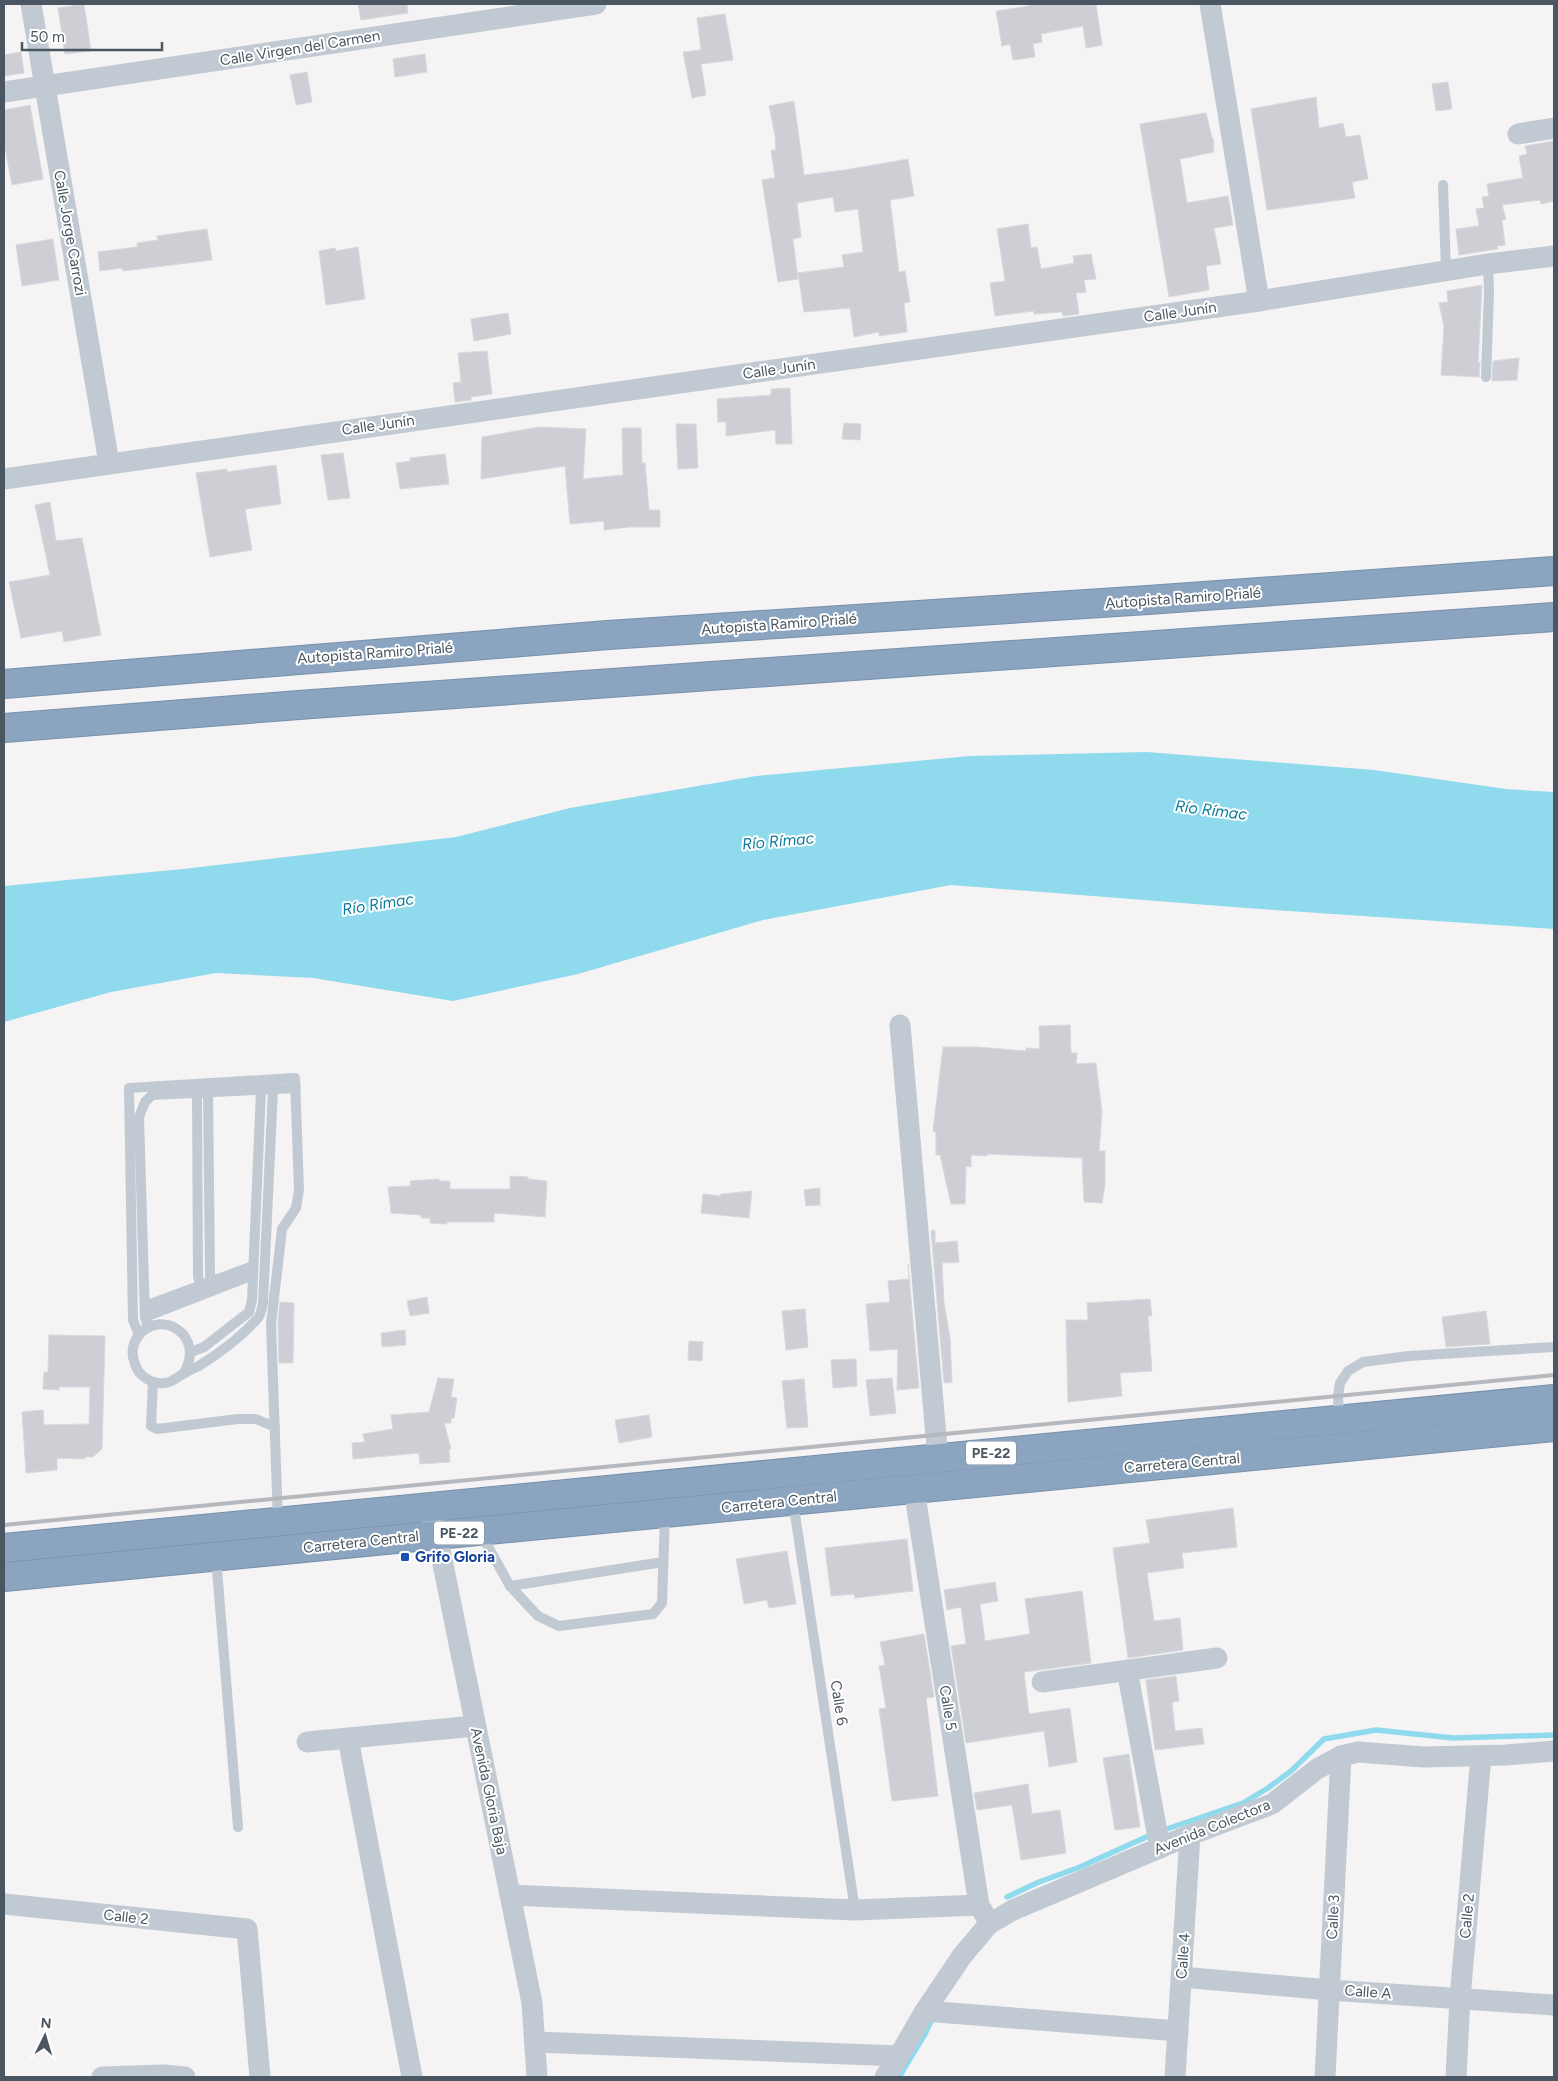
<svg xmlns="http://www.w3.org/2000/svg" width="1558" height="2081" viewBox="0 0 1558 2081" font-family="Figtree,sans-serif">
	<rect width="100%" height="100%" fill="#f5f3f3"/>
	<!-- water -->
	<polygon fill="#90daee" points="1147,752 1374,770 1506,789 1554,792 1554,929 1246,908 951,885 763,920 578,974 453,1001 313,978 216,973 111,992 4,1022 4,886 183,869 456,837 570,808 756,776 970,756"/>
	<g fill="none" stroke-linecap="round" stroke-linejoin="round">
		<!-- stream -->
		<g stroke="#90daee" stroke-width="5.5">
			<polyline points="1007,1897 1039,1882 1080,1867 1155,1833 1243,1803 1268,1788 1291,1771 1324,1739 1376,1730 1453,1738 1554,1735"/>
			<polyline points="899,2077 925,2034 932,2019"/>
		</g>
	</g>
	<!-- building -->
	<g fill="#cdcfd5" stroke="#d7d9de">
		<polygon points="84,4 91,51 65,54 58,8"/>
		<polygon points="358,4 407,4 408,13 361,20"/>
		<polygon points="1028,4 1096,4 1102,45 1086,48 1083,26 1041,34 1042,42 1033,44 1035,57 1013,60 1010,44 1002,46 996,11 1029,6"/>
		<polygon points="725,14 733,60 701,64 706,95 692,98 683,52 701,50 697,18"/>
		<polygon points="21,52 24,73 4,76 4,55"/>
		<polygon points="425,54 427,72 395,77 393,59"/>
		<polygon points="307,72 312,102 296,105 290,75"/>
		<polygon points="1448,82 1452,109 1436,111 1432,84"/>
		<polygon points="1316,97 1319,128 1343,123 1346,137 1360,135 1368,179 1352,182 1355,198 1267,210 1251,109"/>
		<polygon points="794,101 804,175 845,170 908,159 914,196 890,200 899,272 905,271 910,302 904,303 907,332 879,336 879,332 854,337 850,308 804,312 798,273 844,267 842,255 863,252 858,209 835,212 833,197 797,203 801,237 793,239 798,279 778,282 762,180 775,178 771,150 776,150 775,135 769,106"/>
		<polygon points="30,105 43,179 12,185 4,142 4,110"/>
		<polygon points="1206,113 1212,138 1213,138 1214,152 1180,159 1187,203 1228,196 1233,225 1214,228 1221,264 1206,266 1209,290 1169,297 1140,124"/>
		<polygon points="1554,141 1554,201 1541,204 1540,200 1502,205 1506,219 1502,220 1505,245 1497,246 1498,249 1459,255 1456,229 1479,226 1476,209 1484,208 1482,197 1489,196 1487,184 1523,178 1519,156 1527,154 1525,146"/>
		<polygon points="1028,224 1031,248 1037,247 1041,269 1074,263 1073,256 1091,254 1096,279 1084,280 1086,292 1076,293 1079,314 1063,316 1062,312 1034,314 1034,311 995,316 990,283 1005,281 997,229"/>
		<polygon points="207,229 212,260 123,271 122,268 100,271 98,252 137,247 137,243 158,240 157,236"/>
		<polygon points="53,239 59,280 22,286 16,245"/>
		<polygon points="358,247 365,299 326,305 319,251 335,248 336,251"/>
		<polygon points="1482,285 1478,363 1480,362 1479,377 1441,375 1444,326 1439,303 1448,302 1447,291"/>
		<polygon points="508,313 511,334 474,341 471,319"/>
		<polygon points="487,351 492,394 471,397 471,400 455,402 453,383 461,382 458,353"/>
		<polygon points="1519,358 1517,380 1492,381 1493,361"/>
		<polygon points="790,388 792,444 776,444 775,430 726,436 726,422 718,422 717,399 771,395 771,389"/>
		<polygon points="844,423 861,424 860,440 842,439"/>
		<polygon points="676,424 696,424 698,468 678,469"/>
		<polygon points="539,427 586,429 583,479 623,475 622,428 641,428 642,463 645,463 649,510 660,510 660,527 629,527 604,530 604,521 570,524 565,466 481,479 482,437"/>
		<polygon points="343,453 350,498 328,500 321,455"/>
		<polygon points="445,454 449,484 400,489 396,463 411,461 410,458"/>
		<polygon points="276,465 281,504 245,509 252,550 210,557 196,473 227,469 227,472"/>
		<polygon points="50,502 56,541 82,538 101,635 64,642 62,631 21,638 9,582 50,575 35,505"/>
		<polygon points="1070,1025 1071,1053 1077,1053 1076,1064 1096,1063 1102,1113 1099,1151 1105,1151 1105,1185 1102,1203 1084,1202 1082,1158 987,1154 987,1156 971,1155 971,1167 966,1166 965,1204 951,1204 940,1155 936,1155 936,1132 933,1131 943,1047 977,1047 1026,1051 1026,1048 1040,1049 1039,1026"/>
		<polygon points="510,1176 528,1177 528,1179 547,1181 545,1217 494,1213 494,1222 447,1222 447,1224 430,1223 430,1218 421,1218 421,1215 391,1213 388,1187 411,1186 410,1181 439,1179 439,1181 450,1181 450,1189 510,1189"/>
		<polygon points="820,1188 820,1205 806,1206 804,1190"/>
		<polygon points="752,1191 749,1218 701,1213 703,1194 720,1196 721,1194"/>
		<polygon points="935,1230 935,1243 957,1241 959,1262 942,1263 944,1302 950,1338 952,1382 944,1383 931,1231"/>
		<polygon points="908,1264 919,1388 897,1390 898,1349 870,1351 866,1304 890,1302 888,1281 909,1279"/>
		<polygon points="427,1297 429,1313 410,1316 407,1301"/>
		<polygon points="1150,1299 1152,1316 1148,1316 1152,1371 1120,1373 1122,1396 1068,1402 1066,1320 1088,1320 1087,1303"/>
		<polygon points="280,1302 294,1303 293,1363 279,1363 278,1321"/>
		<polygon points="805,1309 808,1347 786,1350 782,1311"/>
		<polygon points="1486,1311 1490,1344 1446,1347 1442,1317"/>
		<polygon points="405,1330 406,1345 382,1347 381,1333"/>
		<polygon points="49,1335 105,1336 102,1449 93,1457 85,1457 84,1459 57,1458 57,1470 26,1473 22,1412 43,1410 44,1425 89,1424 90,1387 59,1387 59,1390 43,1389 44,1372 48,1372"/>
		<polygon points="689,1341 703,1342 702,1361 688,1360"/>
		<polygon points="856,1359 857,1386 833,1388 831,1360"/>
		<polygon points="438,1378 454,1379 451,1397 457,1398 454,1418 451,1418 451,1423 444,1423 451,1449 449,1449 450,1462 420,1464 419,1453 353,1459 352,1443 365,1442 363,1434 393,1429 391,1415 429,1412"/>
		<polygon points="892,1378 896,1413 870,1416 866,1380"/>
		<polygon points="804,1379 808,1427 787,1428 782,1381"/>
		<polygon points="649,1415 652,1437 619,1443 615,1420"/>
		<polygon points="1233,1508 1237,1547 1182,1553 1184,1568 1147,1573 1154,1621 1180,1618 1183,1650 1128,1658 1113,1548 1150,1543 1146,1520"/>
		<polygon points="907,1539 913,1591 855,1598 854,1594 831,1596 825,1548"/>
		<polygon points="787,1551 796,1604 769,1608 767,1600 744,1604 736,1559"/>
		<polygon points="995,1582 998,1601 980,1604 985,1641 1030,1634 1025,1599 1082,1591 1091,1663 1024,1672 1029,1714 1070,1708 1077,1762 1049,1767 1044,1731 966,1743 951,1646 966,1644 961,1607 947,1610 944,1590"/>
		<polygon points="924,1634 934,1697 926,1698 938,1796 892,1801 879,1709 886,1708 879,1666 885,1665 880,1642"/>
		<polygon points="1176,1676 1179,1701 1172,1702 1175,1731 1202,1728 1204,1744 1155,1750 1146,1680"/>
		<polygon points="1129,1754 1140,1827 1115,1830 1103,1758"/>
		<polygon points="1028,1784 1032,1814 1060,1810 1066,1853 1021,1860 1012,1805 977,1810 974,1793"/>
	</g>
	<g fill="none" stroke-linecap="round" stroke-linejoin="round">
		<!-- highway casing -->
		<g stroke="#7690ad" stroke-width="30">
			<g id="highway">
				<polyline points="4,684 608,635 1148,600 1554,571"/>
				<polyline points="4,728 312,704 1554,617"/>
				<polyline points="4,1548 1554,1399"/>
				<polyline points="4,1577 1554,1427"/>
			</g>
		</g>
		<!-- lane -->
		<g stroke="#c1cad2" stroke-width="10">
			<polyline points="1443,185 1446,271"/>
			<polyline points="1486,377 1489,292 1488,264"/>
			<polyline points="208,1093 210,1276 214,1280"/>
			<polyline points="197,1094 198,1277 201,1285"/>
			<polyline points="145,1306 253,1266"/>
			<polyline points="145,1317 253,1275"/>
			<polyline points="148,1328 145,1317 139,1117 145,1102 152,1095 296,1088"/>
			<polyline points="139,1335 133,1320 129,1088 295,1078 299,1190 296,1208 282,1229 271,1324 278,1522"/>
			<polyline points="191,1352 204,1347 249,1312 252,1300 261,1090"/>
			<path d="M 184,1373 C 206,1334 160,1309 139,1335 C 132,1344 131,1354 135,1364 C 138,1376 153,1385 165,1383 C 173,1382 178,1376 185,1373 C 190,1369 197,1368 202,1364 C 221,1352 243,1335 258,1318 C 261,1314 262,1308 263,1303 L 273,1089"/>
			<polyline points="153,1382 151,1426 157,1429 238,1419 256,1419 275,1427"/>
			<polyline points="1339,1418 1338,1396 1340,1383 1348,1371 1363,1362 1409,1356 1554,1347"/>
			<polyline points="793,1501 855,1910"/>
			<polyline points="481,1534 510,1586 538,1616 559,1626 653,1614 662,1603 665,1515"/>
			<polyline points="216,1557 238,1827"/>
			<polyline points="510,1586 663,1562"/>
		</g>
		<!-- street -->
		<g stroke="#c1cad2" stroke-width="21">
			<polyline points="31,4 109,463"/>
			<polyline points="1210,4 1259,301"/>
			<polyline points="4,92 596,4"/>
			<polyline points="1518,134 1554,128"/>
			<polyline points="4,479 1259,301 1488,264 1554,256"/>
			<polyline points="900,1025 938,1459"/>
			<polyline points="914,1489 979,1905 986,1917"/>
			<polyline points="433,1522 437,1535 532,2003 537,2077"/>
			<polyline points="1127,1670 1160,1848"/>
			<polyline points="1042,1682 1217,1658"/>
			<polyline points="348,1738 412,2077"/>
			<polyline points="307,1742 475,1726"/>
			<polyline points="510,1895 855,1910 979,1905"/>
			<polyline points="4,1904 247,1929 260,2077"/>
			<polyline points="1181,1977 1330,1990 1554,2005"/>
			<polyline points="925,2011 1178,2031"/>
			<polyline points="535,2042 899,2056"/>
			<polyline points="102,2077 163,2075 185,2077"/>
			<polyline points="885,2077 899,2056 925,2011 962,1956 989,1924 1013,1910 1190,1835 1272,1804 1317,1769 1341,1756 1358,1752 1424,1757 1506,1755 1554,1751"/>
			<polyline points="1175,2077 1190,1835"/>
			<polyline points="1325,2077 1341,1756"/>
			<polyline points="1456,2077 1460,1998 1481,1756"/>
		</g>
		<!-- highway -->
		<use href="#highway" stroke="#8ba5c1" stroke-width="28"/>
		<!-- rail -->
		<polyline stroke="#b5b8bd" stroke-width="4" points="4,1525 1554,1375"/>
	</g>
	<!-- markers -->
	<rect fill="#1a4fb4" stroke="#fff" stroke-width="2" x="400" y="1552" width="10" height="10" rx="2.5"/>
	<g text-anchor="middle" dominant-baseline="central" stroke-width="4" stroke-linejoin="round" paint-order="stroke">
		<!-- shield labels -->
		<g fill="#fff" stroke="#808990" stroke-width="1">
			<rect x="966" y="1441.5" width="50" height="23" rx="4"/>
			<rect x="434" y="1521.5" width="50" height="23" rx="4"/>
		</g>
		<g font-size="14" font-weight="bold" fill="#4a5661">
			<text x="991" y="1453">PE-22</text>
			<text x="459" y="1533">PE-22</text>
		</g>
		<!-- street labels -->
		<g font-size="15" fill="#4a5661" stroke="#fff">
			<text transform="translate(300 48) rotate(-9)">Calle Virgen del Carmen</text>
			<text transform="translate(70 233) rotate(80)">Calle Jorge Carrozi</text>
			<text transform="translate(1180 312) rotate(-8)">Calle Junín</text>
			<text transform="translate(779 369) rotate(-8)">Calle Junín</text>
			<text transform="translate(378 425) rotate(-8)">Calle Junín</text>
			<text transform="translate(1183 598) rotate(-4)">Autopista Ramiro Prialé</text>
			<text transform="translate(779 624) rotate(-4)">Autopista Ramiro Prialé</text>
			<text transform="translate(375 653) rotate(-4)">Autopista Ramiro Prialé</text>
			<text transform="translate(1182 1463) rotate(-5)">Carretera Central</text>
			<text transform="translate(779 1502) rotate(-6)">Carretera Central</text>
			<text transform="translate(361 1542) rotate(-6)">Carretera Central</text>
			<text transform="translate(839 1703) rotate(81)">Calle 6</text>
			<text transform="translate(948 1708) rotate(81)">Calle 5</text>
			<text transform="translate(489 1791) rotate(78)">Avenida Gloria Baja</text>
			<text transform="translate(1212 1827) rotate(-22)">Avenida Colectora</text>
			<text transform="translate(1467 1916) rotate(-85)">Calle 2</text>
			<text transform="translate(126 1917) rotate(6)">Calle 2</text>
			<text transform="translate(1333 1917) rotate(-87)">Calle 3</text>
			<text transform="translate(1183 1956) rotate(-86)">Calle 4</text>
			<text transform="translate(1368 1992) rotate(4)">Calle A</text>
		</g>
		<!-- transit labels -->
		<g font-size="15" font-weight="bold" fill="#164399" stroke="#fff" text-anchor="start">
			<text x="415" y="1557">Grifo Gloria</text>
		</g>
		<!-- water labels -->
		<g font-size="16" font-style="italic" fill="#0c7c9b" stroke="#fff">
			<text transform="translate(1211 810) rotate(7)">Río Rímac</text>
			<text transform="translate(778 841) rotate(-5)">Río Rímac</text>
			<text transform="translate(378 904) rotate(-9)">Río Rímac</text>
		</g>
	</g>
	<!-- border -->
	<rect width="1558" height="2081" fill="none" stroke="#4a5661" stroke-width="10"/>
	<!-- north arrow -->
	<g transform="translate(45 2036) rotate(5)" stroke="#ffffff" stroke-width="4" paint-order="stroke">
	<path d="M0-4L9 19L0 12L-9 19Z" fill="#4a5661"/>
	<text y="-8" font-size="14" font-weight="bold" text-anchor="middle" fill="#4a5661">N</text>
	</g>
	<!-- scale -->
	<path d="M22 42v8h140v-8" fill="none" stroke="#4a5661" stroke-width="2.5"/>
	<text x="30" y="42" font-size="15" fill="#4a5661" stroke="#ffffff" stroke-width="4" paint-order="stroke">50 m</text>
</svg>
